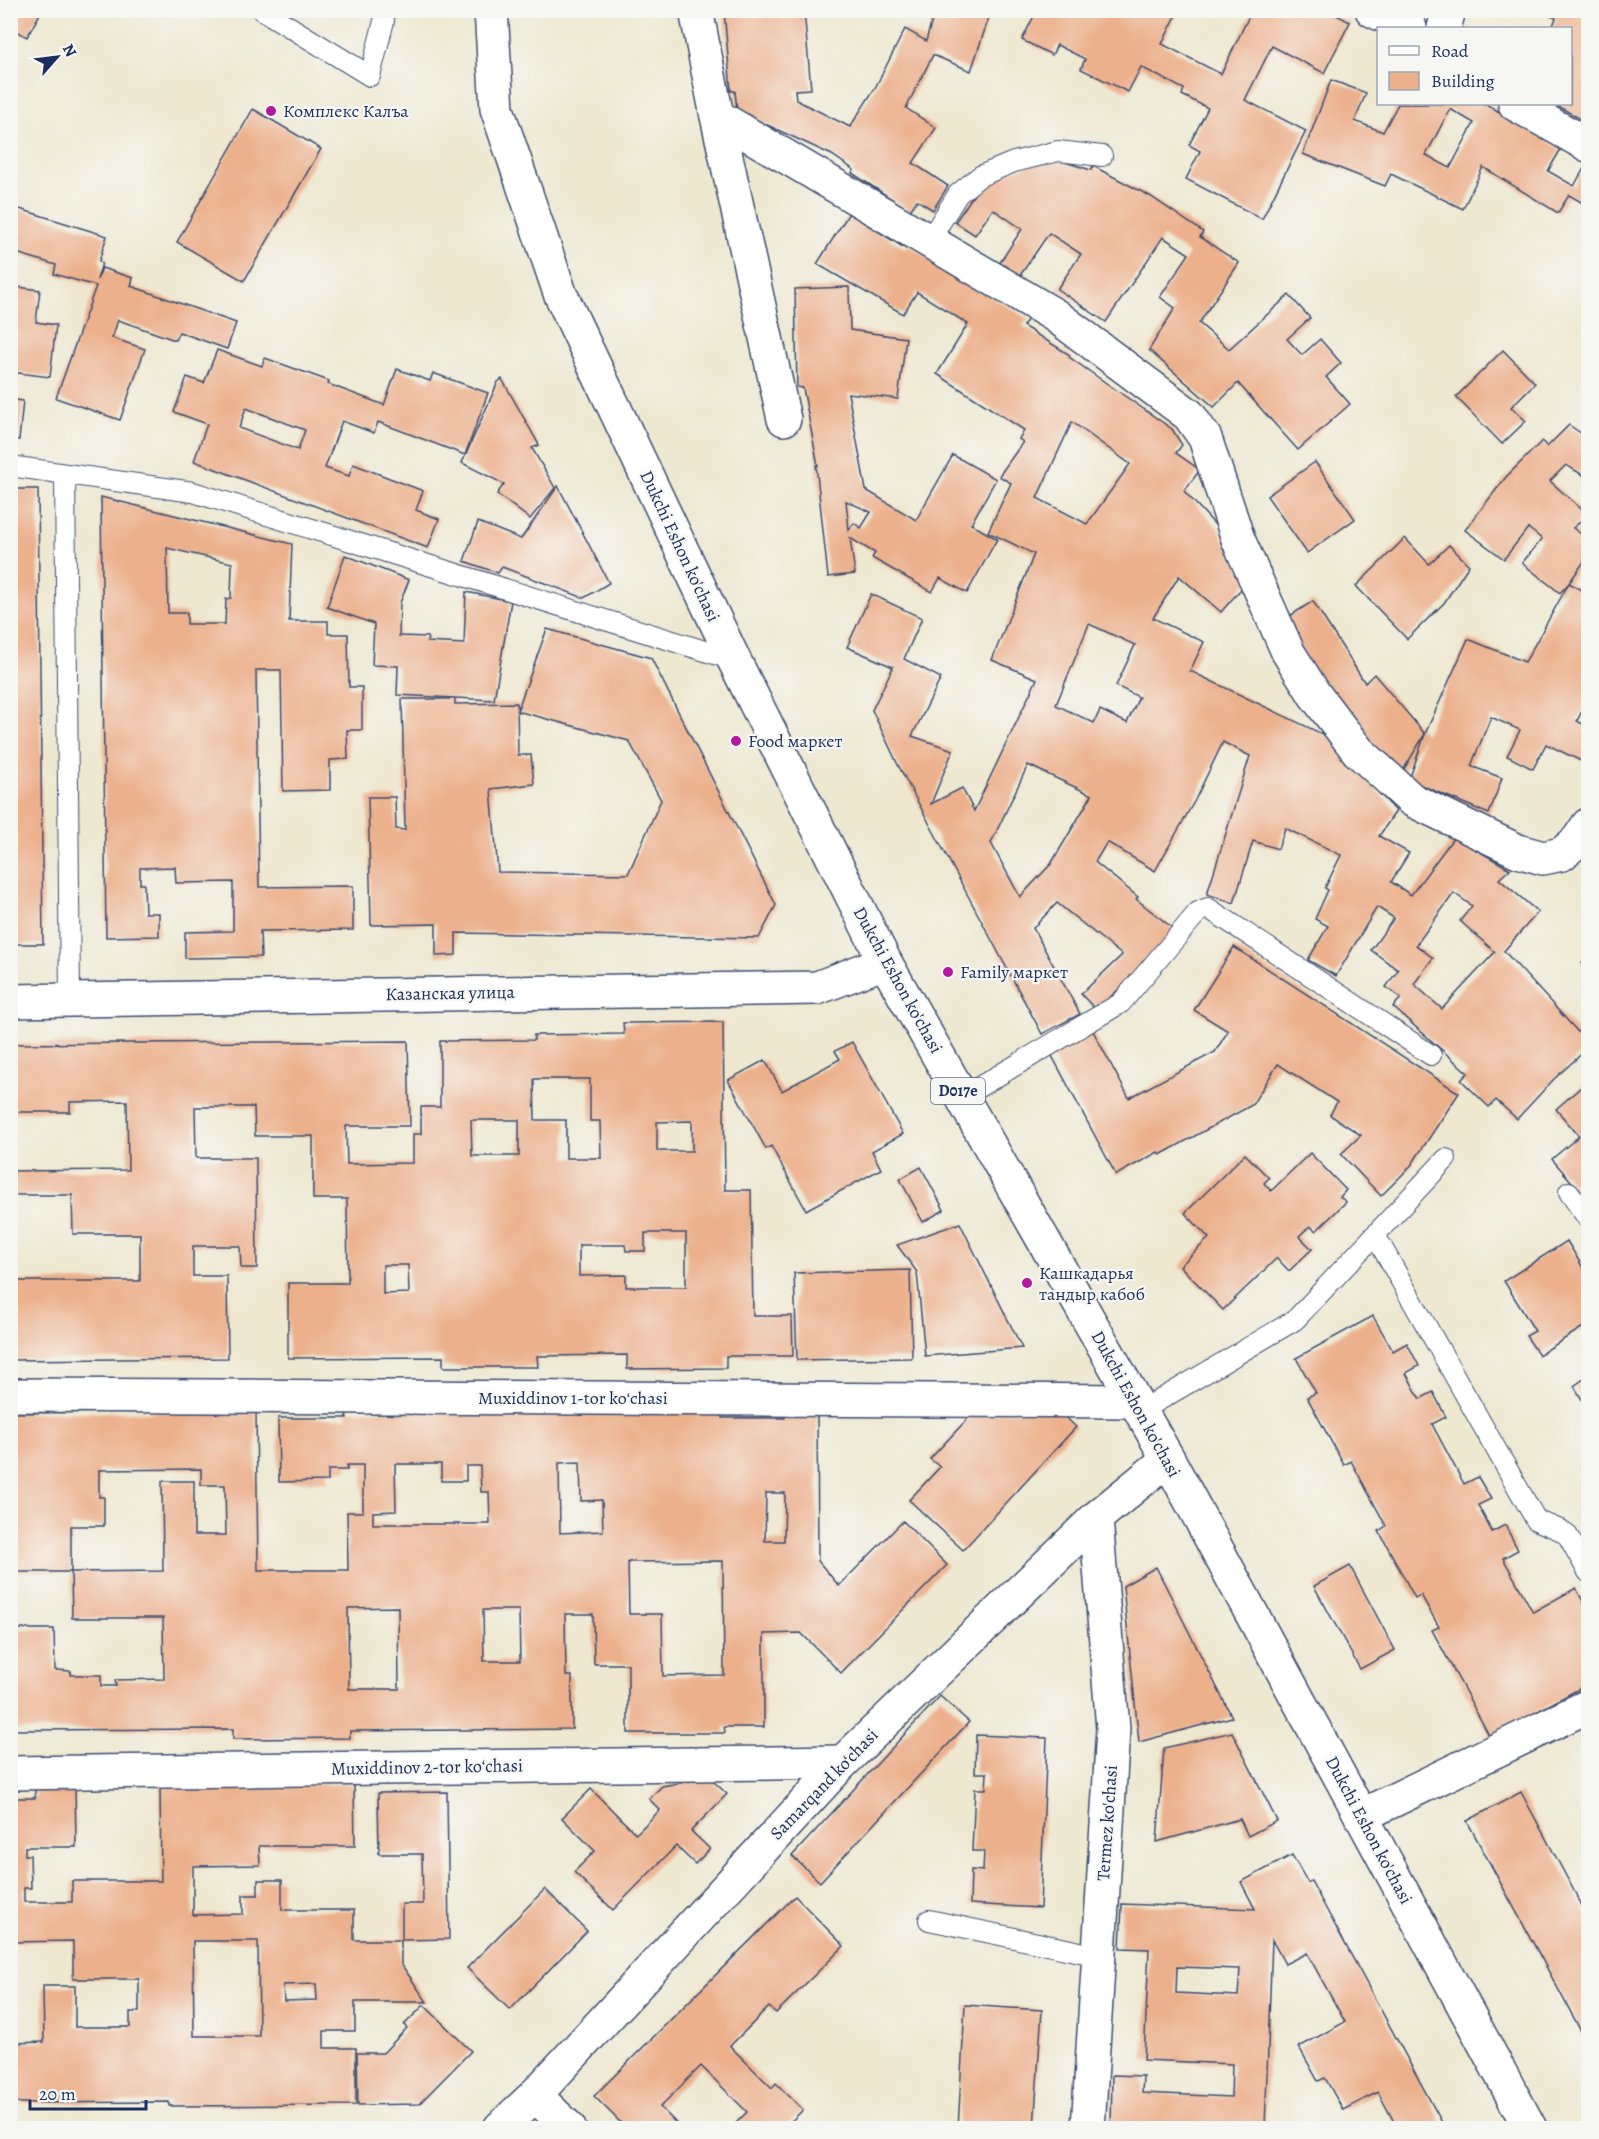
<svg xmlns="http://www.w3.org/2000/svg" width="1599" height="2139" viewBox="0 0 1599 2139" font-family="Alegreya,serif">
	<rect width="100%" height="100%" fill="#f6f6f2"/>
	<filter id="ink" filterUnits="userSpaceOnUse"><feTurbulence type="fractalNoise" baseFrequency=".0167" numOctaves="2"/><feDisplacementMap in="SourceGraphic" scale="12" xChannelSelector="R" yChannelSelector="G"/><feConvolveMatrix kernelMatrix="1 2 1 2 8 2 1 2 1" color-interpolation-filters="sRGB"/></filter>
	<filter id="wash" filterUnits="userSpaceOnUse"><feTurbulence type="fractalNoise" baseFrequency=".008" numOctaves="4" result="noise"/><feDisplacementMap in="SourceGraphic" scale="24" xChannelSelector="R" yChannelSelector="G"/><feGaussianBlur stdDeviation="1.35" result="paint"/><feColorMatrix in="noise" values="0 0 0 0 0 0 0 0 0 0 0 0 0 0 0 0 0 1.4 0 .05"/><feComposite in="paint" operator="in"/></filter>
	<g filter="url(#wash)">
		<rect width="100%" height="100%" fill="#eee8d1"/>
		<g id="blocks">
			<!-- building -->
			<g fill="#ecb08c" fill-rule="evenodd">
				<polygon points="10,10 42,10 27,37 10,27"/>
				<polygon points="724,10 804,10 811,89 795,90 796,100 850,127 875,88 905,29 926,41 935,10 978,10 990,14 971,71 933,55 906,108 936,128 913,163 948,186 933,210 917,200 910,211 852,173 854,170 832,155 737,111 735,91 731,91"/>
				<polygon points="1037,10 1179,10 1162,44 1221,74 1252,10 1327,10 1350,22 1324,73 1272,46 1245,100 1306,131 1262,219 1186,179 1200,151 1189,145 1208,108 1182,95 1184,89 1141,67 1128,92 1081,69 1085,59 1057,45 1052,55 1022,40"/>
				<polygon points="1536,10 1588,10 1588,123 1554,104 1570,104 1570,28 1552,28 1556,18"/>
				<path d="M 1331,80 L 1366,93 L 1355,121 L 1383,132 L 1398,104 L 1486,104 L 1561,149 L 1548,171 L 1574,186 L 1588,161 L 1588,206 L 1569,195 L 1558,213 L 1483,167 L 1463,209 L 1391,174 L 1385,186 L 1303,154 ZM 1450,109 L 1474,123 L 1450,168 L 1426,155 Z"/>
				<polygon points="253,109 321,149 244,281 177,242"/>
				<polygon points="10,124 19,132 10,141"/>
				<polygon points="1052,158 1091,170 1093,166 1150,196 1203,232 1200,237 1239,263 1199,323 1229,349 1289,295 1310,318 1287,339 1302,355 1320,339 1341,363 1326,377 1350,404 1298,450 1238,383 1214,407 1149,350 1175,308 1160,297 1189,254 1163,237 1106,322 1057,289 1081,254 1049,233 1017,280 997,267 1022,229 993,209 975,235 955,222 984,180"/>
				<polygon points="10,206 107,236 99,261 102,263 97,280 102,268 133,278 131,286 236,323 227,349 179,332 175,340 118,320 112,338 145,349 120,420 56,398 96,286 54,274 56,265 10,251"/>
				<path d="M 849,213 L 906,249 L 908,245 L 1028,319 L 1023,326 L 1070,355 L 1069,357 L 1172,429 L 1182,445 L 1176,453 L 1200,470 L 1184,491 L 1218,528 L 1248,581 L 1221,612 L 1179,576 L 1153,618 L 1204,642 L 1190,671 L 1337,741 L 1335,746 L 1396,811 L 1379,836 L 1409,853 L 1391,882 L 1411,895 L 1454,837 L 1510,869 L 1499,879 L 1538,912 L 1504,951 L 1588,1043 L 1588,1048 L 1553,1080 L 1517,1119 L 1496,1100 L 1489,1107 L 1461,1080 L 1468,1073 L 1393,1007 L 1401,998 L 1386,987 L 1398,970 L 1371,950 L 1394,918 L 1377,907 L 1336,976 L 1308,960 L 1328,926 L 1315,919 L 1328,890 L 1325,888 L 1341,855 L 1285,828 L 1278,849 L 1253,841 L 1234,903 L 1207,894 L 1250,756 L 1223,742 L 1195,800 L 1155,871 L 1107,842 L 1095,862 L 1138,897 L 1136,899 L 1175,930 L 1140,970 L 1096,1010 L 1081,994 L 1122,955 L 1057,903 L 1033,928 L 1080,1014 L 1042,1034 L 898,765 L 872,710 L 893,667 L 847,647 L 871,594 L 922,618 L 904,659 L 941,678 L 912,736 L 953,750 L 931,804 L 962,788 L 974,811 L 1037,679 L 992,660 L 1034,554 L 988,532 L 1011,483 L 999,476 L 1023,442 L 1019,439 L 1024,430 L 937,374 L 968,324 L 917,292 L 903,314 L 817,264 ZM 1072,422 L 1130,464 L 1087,524 L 1037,498 ZM 1089,624 L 1135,645 L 1116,686 L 1139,697 L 1127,723 L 1100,710 L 1094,723 L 1056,705 ZM 1028,765 L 1092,795 L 1051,864 L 1020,897 L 991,843 ZM 1454,893 L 1472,906 L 1460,921 L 1495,952 L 1442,1009 L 1414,984 L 1433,958 L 1416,945 Z"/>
				<polygon points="10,286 40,290 36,322 56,325 50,377 10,372"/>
				<path d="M 849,287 L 850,330 L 906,338 L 898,399 L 848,393 L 866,490 L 916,520 L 953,455 L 996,479 L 971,524 L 997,539 L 967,593 L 940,578 L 932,592 L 872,558 L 875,553 L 850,538 L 855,574 L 828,577 L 816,465 L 818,466 L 803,388 L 797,387 L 795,289 ZM 846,501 L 871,512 L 861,528 L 854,523 L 849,530 Z"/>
				<path d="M 217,350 L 262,366 L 265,358 L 329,381 L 328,384 L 384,405 L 397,369 L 430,381 L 433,373 L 488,393 L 465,455 L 378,422 L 374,433 L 342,421 L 325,468 L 349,476 L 353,464 L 423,491 L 416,510 L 439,519 L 428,548 L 194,461 L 207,424 L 174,412 L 187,377 L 204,383 ZM 246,408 L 305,430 L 298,450 L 239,428 Z"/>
				<polygon points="1503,350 1535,383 1511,407 1526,421 1502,444 1456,397"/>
				<polygon points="502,379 539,445 532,448 555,488 530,519 497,494 504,484 462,463 498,382"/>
				<polygon points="10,399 23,401 19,440 10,439"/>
				<polygon points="1569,425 1588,438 1588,478 1566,465 1550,481 1588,515 1573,528 1588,539 1588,556 1569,583 1588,594 1588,699 1577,721 1588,727 1588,747 1581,761 1546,744 1533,769 1507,756 1520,730 1491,717 1471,766 1502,778 1489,814 1409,780 1425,734 1468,639 1525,662 1569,583 1560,593 1522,563 1542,539 1528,528 1504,559 1465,530 1506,477 1542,441 1547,447"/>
				<polygon points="1315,462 1355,519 1307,553 1267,496"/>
				<polygon points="558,486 609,583 584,598 502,567 498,573 464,561 478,522 521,539"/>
				<polygon points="10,489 38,489 43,944 10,944"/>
				<path d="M 101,497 L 292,544 L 289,621 L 328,621 L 328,634 L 348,634 L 349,687 L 362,687 L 362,730 L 347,730 L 348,759 L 330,760 L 330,790 L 283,791 L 281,670 L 256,670 L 259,887 L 353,886 L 353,930 L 260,931 L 261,957 L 185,958 L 185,932 L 233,931 L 233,882 L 176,883 L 175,867 L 140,868 L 140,884 L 144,884 L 145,913 L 159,913 L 159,936 L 106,937 ZM 167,548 L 232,563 L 231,598 L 226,599 L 225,624 L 187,624 L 187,613 L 168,613 Z"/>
				<polygon points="1405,538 1429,564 1449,545 1469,565 1444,603 1407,639 1356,586"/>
				<polygon points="345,555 409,580 400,603 399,636 428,637 427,642 464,644 466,592 511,601 494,700 397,695 398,666 372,665 374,624 327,607"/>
				<polygon points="1313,601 1365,683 1374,674 1425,734 1398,779 1337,707 1282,621"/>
				<polygon points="547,629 651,658 776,905 759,938 456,933 456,955 436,956 436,924 371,925 368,797 395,797 396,829 405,830 402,699 455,699 455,704 517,703 518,755 531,755 534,784 491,789 498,872 628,874 661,800 629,741 517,711"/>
				<polygon points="1234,947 1459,1093 1410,1167 1381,1196 1341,1154 1361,1135 1330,1115 1337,1102 1278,1064 1252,1105 1160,1155 1158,1152 1116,1175 1051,1054 1093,1031 1129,1098 1215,1052 1228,1031 1194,1010"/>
				<polygon points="1588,958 1588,971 1582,963"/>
				<path d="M 723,1022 L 725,1190 L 751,1190 L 753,1316 L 792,1316 L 793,1356 L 726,1356 L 726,1368 L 627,1369 L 627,1355 L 537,1356 L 538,1367 L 443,1367 L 443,1357 L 288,1358 L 288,1283 L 348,1283 L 347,1199 L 313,1199 L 313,1136 L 255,1136 L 254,1107 L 195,1107 L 196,1158 L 256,1158 L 257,1268 L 241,1268 L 240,1246 L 193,1246 L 193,1276 L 227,1276 L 228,1358 L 10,1360 L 10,1281 L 140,1281 L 140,1234 L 73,1234 L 72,1195 L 10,1195 L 10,1171 L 128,1170 L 127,1101 L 70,1102 L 70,1112 L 10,1112 L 10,1044 L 408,1041 L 410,1126 L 346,1126 L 347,1164 L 413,1163 L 413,1134 L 421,1134 L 421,1107 L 440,1107 L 440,1041 L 534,1040 L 534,1035 L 624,1034 L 623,1023 ZM 534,1079 L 590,1079 L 590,1121 L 600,1121 L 601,1158 L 566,1158 L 566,1120 L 535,1120 ZM 471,1120 L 519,1120 L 519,1156 L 472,1156 ZM 692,1121 L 692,1151 L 657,1151 L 657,1122 ZM 645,1233 L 686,1233 L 686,1287 L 626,1287 L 626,1275 L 579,1276 L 579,1245 L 625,1245 L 626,1251 L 645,1251 ZM 383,1265 L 408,1265 L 409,1293 L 383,1294 Z"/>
				<polygon points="852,1042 903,1134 872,1151 881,1169 806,1210 771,1146 766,1149 728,1080 765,1060 782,1091 840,1059 835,1051"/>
				<polygon points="1588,1081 1588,1201 1552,1159 1579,1136 1556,1109"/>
				<polygon points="1310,1153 1346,1190 1340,1197 1346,1202 1316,1231 1310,1226 1299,1236 1312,1249 1289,1271 1277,1258 1223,1310 1180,1266 1209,1238 1185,1213 1245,1154 1269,1178 1264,1183 1271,1191"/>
				<polygon points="921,1167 944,1210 923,1222 900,1179"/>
				<polygon points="960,1223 1022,1348 925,1356 917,1272 897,1245"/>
				<polygon points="1567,1241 1588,1276 1588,1324 1539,1355 1526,1336 1535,1331 1504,1281"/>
				<polygon points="910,1270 912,1358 797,1360 794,1273"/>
				<polygon points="1373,1316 1393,1351 1407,1343 1419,1366 1406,1373 1420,1399 1433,1392 1446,1417 1432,1424 1464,1484 1478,1477 1491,1499 1478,1505 1492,1532 1505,1525 1518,1550 1503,1558 1533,1612 1576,1588 1588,1611 1588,1684 1490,1737 1432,1630 1439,1627 1421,1595 1415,1598 1379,1531 1386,1526 1351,1461 1344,1465 1307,1397 1316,1393 1296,1358"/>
				<polygon points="1588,1376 1588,1410 1574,1386"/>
				<path d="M 722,1403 L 722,1418 L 785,1418 L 785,1405 L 817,1405 L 818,1561 L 839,1586 L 903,1521 L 947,1565 L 841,1673 L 801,1633 L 764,1634 L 764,1727 L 724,1727 L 725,1733 L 628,1733 L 628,1664 L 594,1664 L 593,1614 L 565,1614 L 566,1676 L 572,1676 L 572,1729 L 350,1731 L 350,1738 L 233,1739 L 233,1729 L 10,1730 L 10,1629 L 54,1629 L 55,1670 L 71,1671 L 71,1675 L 101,1675 L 101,1686 L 116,1686 L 115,1680 L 164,1679 L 163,1618 L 72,1618 L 71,1572 L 163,1571 L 162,1481 L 194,1481 L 194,1535 L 226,1535 L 225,1485 L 201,1485 L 201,1469 L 99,1470 L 99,1497 L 104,1497 L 104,1526 L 71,1526 L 71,1572 L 10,1572 L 10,1413 L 256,1411 L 258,1570 L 348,1570 L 347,1512 L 363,1512 L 363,1465 L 347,1465 L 347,1470 L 328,1470 L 328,1481 L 279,1482 L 278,1418 L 347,1418 L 346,1411 ZM 580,1462 L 581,1501 L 602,1500 L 603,1531 L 560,1533 L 559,1463 ZM 395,1464 L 441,1464 L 441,1481 L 466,1481 L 466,1466 L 480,1466 L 481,1492 L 489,1492 L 490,1524 L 373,1524 L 373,1512 L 396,1511 ZM 766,1493 L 785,1493 L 784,1541 L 765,1541 ZM 723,1561 L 724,1675 L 663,1676 L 662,1614 L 629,1614 L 628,1562 ZM 398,1607 L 399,1689 L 349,1689 L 348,1608 ZM 483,1610 L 519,1610 L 520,1661 L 484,1661 Z"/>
				<polygon points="1056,1408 1076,1427 963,1550 909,1500 940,1467 930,1459 972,1414"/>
				<polygon points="1350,1566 1395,1650 1360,1669 1314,1586"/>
				<polygon points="1156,1567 1232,1717 1139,1742 1123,1586"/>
				<polygon points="940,1696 969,1722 820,1882 792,1856"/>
				<polygon points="1232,1732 1277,1821 1248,1836 1240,1819 1157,1842 1164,1748"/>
				<polygon points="976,1735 1047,1738 1040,1908 970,1904 971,1870 983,1871 984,1851 972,1851 975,1789 986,1789 987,1773 975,1773"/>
				<polygon points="710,1778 727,1794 691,1831 710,1849 695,1864 676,1846 613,1910 574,1872 595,1851 562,1818 591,1789 636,1834 660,1810 649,1799 662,1786"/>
				<path d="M 35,1783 L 75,1783 L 76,1847 L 25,1847 L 25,1855 L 30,1855 L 31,1888 L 24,1888 L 24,1902 L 72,1902 L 72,1881 L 161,1881 L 160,1786 L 354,1784 L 355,1846 L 259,1846 L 260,1865 L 193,1866 L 193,1915 L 243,1914 L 243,1895 L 258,1895 L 258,1880 L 282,1880 L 282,1910 L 354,1910 L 354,1940 L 401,1940 L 401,1964 L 427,2002 L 355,2002 L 355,2031 L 324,2031 L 324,2048 L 356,2048 L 356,2105 L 169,2106 L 169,2102 L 10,2103 L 10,2043 L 44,2042 L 43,1986 L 75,1986 L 75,2027 L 130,2027 L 130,2012 L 139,2012 L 139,1979 L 73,1979 L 73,1941 L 10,1942 L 10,1798 L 35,1798 ZM 193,1941 L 258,1941 L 259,2036 L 194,2036 ZM 316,1984 L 317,2000 L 284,2001 L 283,1985 Z"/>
				<polygon points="447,1792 449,1939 402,1940 402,1904 423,1904 422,1854 379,1854 378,1793"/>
				<polygon points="1521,1792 1588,1917 1588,2044 1467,1821"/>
				<path d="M 1292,1855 L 1308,1883 L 1311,1881 L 1445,2128 L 1381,2128 L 1394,2122 L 1378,2092 L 1343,2110 L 1325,2078 L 1318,2081 L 1299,2047 L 1345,2022 L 1307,1953 L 1285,1964 L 1272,1940 L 1265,2128 L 1189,2126 L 1189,2128 L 1141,2128 L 1111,2126 L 1112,2075 L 1143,2076 L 1142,2093 L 1231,2097 L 1232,2064 L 1144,2060 L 1149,1949 L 1120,1948 L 1122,1904 L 1255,1909 L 1241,1882 ZM 1177,1967 L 1240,1969 L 1238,1996 L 1176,1993 Z"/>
				<polygon points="545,1889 587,1931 510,2010 467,1968"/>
				<polygon points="795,1896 844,1946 776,2013 769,2007 730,2046 772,2088 776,2083 803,2110 784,2128 731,2128 747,2112 701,2066 660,2107 681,2128 626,2128 594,2096"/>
				<polygon points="424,2005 471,2051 419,2104 358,2105 357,2053 383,2053 407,2028 404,2025"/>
				<polygon points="965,2005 1042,2010 1034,2128 958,2128"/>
			</g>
		</g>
	</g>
	<g filter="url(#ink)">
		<use href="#blocks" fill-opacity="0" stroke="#3b4b6f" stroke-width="1.5"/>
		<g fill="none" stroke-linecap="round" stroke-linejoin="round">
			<!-- service casing -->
			<g stroke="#3b4b6f" stroke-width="22">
				<g id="service">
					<polyline points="262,10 370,76 384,21"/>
					<polyline points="929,241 958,194 980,176 1014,162 1058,151 1102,156"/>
					<polyline points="10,466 193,492 734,660"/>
					<polyline points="65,474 70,998"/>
					<polyline points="962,1097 1121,1003 1198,912 1208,908 1431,1055"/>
					<polyline points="1569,1192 1588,1219"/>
					<polyline points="1375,1235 1536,1520 1560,1530 1568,1536 1588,1572"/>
					<polyline points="1141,1411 1295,1320 1446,1159"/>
					<polyline points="929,1920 1099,1956"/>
				</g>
			</g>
			<!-- minor casing -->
			<g stroke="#3b4b6f" stroke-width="36">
				<g id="minor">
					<polyline points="696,10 717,116 1056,316 1189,415 1205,438 1238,539 1288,652 1315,695 1358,751 1412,800 1518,851 1543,858 1562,854 1578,840 1588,825"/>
					<polyline points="1372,10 1410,28"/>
					<polyline points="1444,28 1449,10"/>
					<polyline points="1515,104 1588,145"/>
					<polyline points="717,116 784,419"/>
					<polyline points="10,1395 1135,1401"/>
					<polyline points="10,1773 843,1762"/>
					<polyline points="1361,1816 1588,1706"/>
					<polyline points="535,2095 569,2128"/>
					<polyline points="500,2128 535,2095 843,1762 1096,1518 1168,1459"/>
					<polyline points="1088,2128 1113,1729 1096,1518"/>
				</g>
			</g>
			<!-- tertiary casing -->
			<g stroke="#3b4b6f" stroke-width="36">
				<polyline id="tertiary" points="10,1001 817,988 885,962"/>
			</g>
			<!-- primary casing -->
			<g stroke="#3b4b6f" stroke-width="36">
				<polyline id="primary" points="491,10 497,109 560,293 734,660 885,962 1168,1459 1530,2128"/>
			</g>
			<!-- service -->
			<use href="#service" stroke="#fff" stroke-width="20"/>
			<!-- minor -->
			<use href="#minor" stroke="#fff" stroke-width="33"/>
			<!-- tertiary -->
			<use href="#tertiary" stroke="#fff" stroke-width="33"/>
			<!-- primary -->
			<use href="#primary" stroke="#fff" stroke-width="33"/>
		</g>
	</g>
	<!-- markers -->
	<g fill="#b5179e" stroke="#f6f6f2" stroke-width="2">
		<circle cx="271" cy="111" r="6"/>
		<circle cx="736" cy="741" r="6"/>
		<circle cx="948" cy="972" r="6"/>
		<circle cx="1027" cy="1283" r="6"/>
	</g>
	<g text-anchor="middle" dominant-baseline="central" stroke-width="4.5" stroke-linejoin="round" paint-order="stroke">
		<!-- shield labels -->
		<rect fill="#f6f6f2" stroke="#5d6b8a" stroke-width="1.5" x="931" y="1078" width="54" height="26" rx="4.5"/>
		<g font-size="16" font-weight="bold" fill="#1b2f5e">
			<text x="958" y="1091">D017e</text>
		</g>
		<!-- poi labels -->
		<g font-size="18" fill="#1b2f5e" stroke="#f6f6f2" text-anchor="start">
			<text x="283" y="111">Комплекс Калъа</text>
			<text x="748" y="741">Food маркет</text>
			<text x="960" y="972">Family маркет</text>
			<text x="1039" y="1273">Кашкадарья<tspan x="1039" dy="21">тандыр кабоб</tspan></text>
		</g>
		<!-- street labels -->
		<g font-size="18" fill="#1b2f5e" stroke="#f6f6f2">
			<text transform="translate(680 546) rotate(65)">Dukchi Eshon ko'chasi</text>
			<text transform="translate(898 980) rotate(61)">Dukchi Eshon ko'chasi</text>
			<text transform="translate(450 993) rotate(-1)">Казанская улица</text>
			<text x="573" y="1398">Muxiddinov 1-tor koʻchasi</text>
			<text transform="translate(1136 1404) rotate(61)">Dukchi Eshon ko'chasi</text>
			<text transform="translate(427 1767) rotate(-1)">Muxiddinov 2-tor koʻchasi</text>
			<text transform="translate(824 1784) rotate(-46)">Samarqand ko‘chasi</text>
			<text transform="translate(1107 1823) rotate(-86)">Termez ko'chasi</text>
			<text transform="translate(1369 1830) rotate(62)">Dukchi Eshon ko'chasi</text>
		</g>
	</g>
	<!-- margin -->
	<rect width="1599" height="2139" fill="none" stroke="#f6f6f2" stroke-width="36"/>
	<!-- legend -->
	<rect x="1377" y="27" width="195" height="78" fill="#f6f6f2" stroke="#9ea6b7" stroke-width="1.5"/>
	<rect x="1389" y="46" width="30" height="9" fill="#ffffff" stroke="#9ea6b7" stroke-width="1.5"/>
	<text x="1431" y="57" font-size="18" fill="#1b2f5e">Road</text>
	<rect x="1389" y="72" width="30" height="18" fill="#ecb08c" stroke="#9ea6b7" stroke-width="1.5"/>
	<text x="1431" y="87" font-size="18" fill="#1b2f5e">Building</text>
	<!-- north arrow -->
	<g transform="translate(57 57) rotate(62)" stroke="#f6f6f2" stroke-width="4.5" paint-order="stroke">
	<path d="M0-4.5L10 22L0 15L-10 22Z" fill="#1b2f5e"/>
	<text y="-9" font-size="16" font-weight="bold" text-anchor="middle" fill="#1b2f5e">N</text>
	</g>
	<!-- scale -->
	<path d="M30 2100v9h116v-9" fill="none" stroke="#1b2f5e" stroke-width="3"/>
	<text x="39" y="2100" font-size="18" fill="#1b2f5e" stroke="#f6f6f2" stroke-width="4.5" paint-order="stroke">20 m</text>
</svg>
